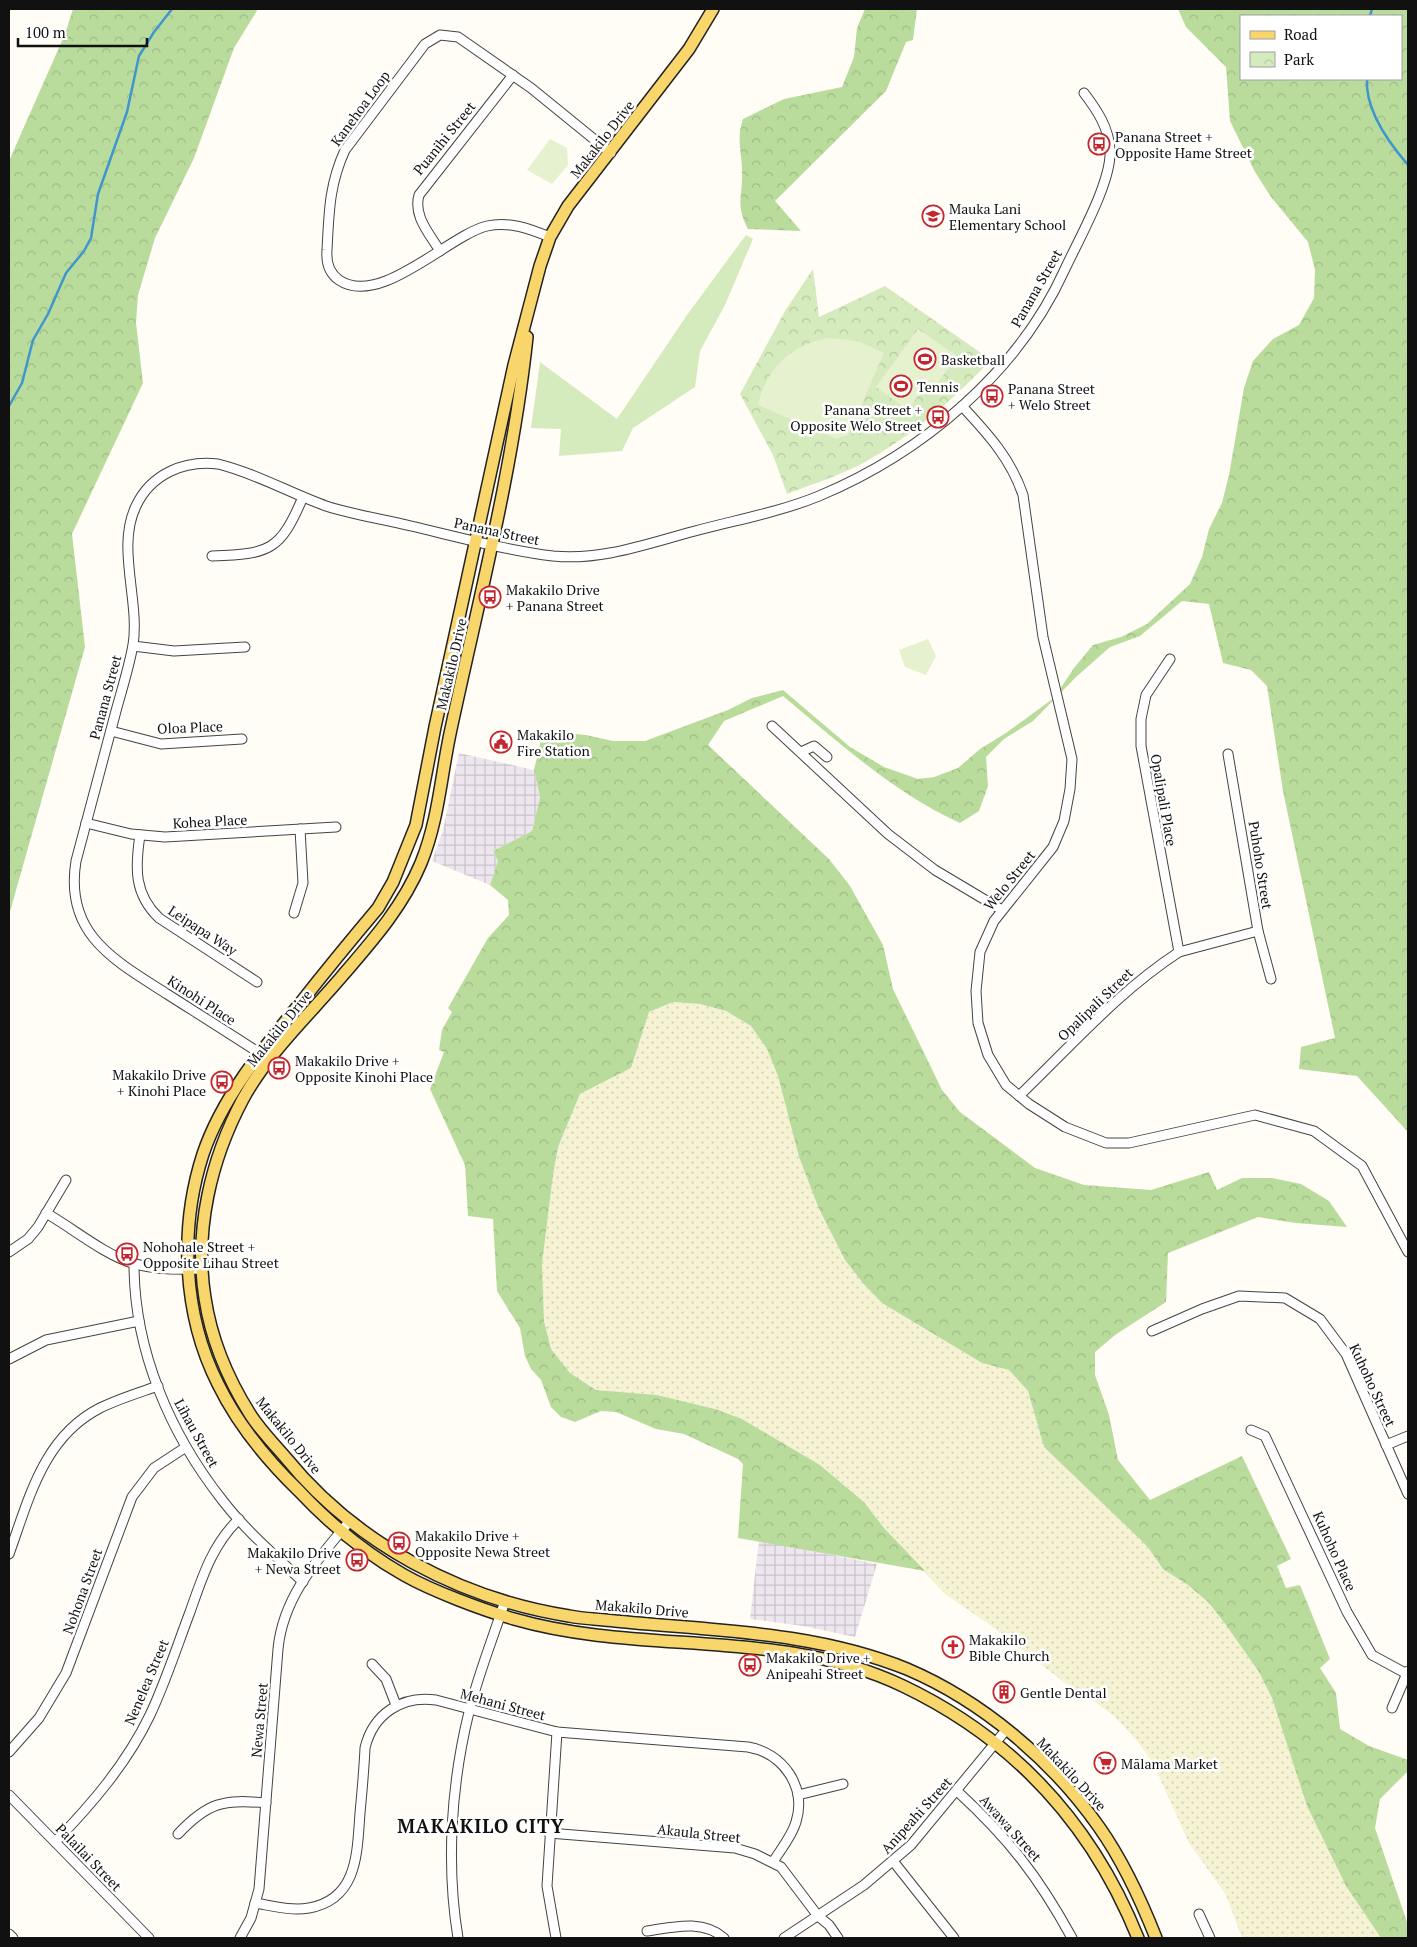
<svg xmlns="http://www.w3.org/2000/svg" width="1417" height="1947" viewBox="0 0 1417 1947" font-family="'PT Serif',serif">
	<defs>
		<pattern id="industrial-grid" width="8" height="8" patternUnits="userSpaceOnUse" patternTransform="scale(1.25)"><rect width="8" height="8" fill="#eee6ef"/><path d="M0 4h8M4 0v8" fill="none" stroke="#cbc4cc"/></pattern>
		<pattern id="farmland-dots" width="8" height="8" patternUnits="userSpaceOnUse" patternTransform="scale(1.25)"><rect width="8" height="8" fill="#f6f3d4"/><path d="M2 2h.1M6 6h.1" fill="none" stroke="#d2cfb5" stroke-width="1.8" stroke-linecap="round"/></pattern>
		<pattern id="forest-crowns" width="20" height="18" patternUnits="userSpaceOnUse" patternTransform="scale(1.25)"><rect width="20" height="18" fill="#b9dc9c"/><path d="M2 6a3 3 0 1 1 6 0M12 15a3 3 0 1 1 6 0" fill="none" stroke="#9ebc85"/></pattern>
		<pattern id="park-crowns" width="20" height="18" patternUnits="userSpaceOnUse" patternTransform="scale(1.25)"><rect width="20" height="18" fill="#d5ebbd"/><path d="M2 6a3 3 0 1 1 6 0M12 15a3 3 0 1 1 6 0" fill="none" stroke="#b6c8a1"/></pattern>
	</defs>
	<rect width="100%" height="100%" fill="#fffdf5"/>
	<!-- industrial -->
	<g fill="url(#industrial-grid)">
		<polygon points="459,753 534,770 540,797 532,831 493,851 498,861 490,885 432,861 443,830"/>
		<polygon points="759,1540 877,1564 855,1637 803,1626 750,1619"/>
	</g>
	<!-- farmland -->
	<polygon fill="url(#farmland-dots)" points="673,1002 700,1004 726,1011 751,1026 767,1049 778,1076 799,1157 819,1209 845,1260 882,1303 982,1363 1009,1370 1028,1391 1044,1447 1147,1546 1163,1569 1188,1585 1209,1603 1226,1625 1259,1672 1272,1698 1307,1806 1346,1886 1381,1938 1242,1938 1226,1895 1189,1843 1153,1763 1135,1738 1115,1717 1091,1699 1065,1683 993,1627 945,1594 904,1551 864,1502 842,1483 820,1465 742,1419 715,1409 657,1395 596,1390 570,1373 551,1349 544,1321 542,1264 553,1175 558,1147 580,1094 631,1068 649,1012"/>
	<!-- grass -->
	<polygon fill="#d5ebbd" points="746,235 753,239 725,305 700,351 695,387 633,428 622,451 559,456 561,429 531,428 540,362 617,419 687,315"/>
	<!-- forest -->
	<g fill="url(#forest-crowns)" fill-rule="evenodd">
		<polygon points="73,9 258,9 234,48 194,158 155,238 138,295 136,323 143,383 72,534 85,647 9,915 9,161 65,34"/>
		<path d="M 865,9 L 917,9 L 913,40 L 906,42 L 886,91 L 775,201 L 801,231 L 748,229 C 735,204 743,198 742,172 C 742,151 736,140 743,119 L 784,99 L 842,87 L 854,57 L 857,28 Z"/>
		<path d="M 1178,9 L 1408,9 L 1408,1132 L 1357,1076 L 1299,1069 L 1301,1047 L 1335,1038 L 1283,791 L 1267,686 L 1251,670 L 1223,663 L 1209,604 L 1182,601 L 1140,636 L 1110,647 L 1076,677 L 1033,721 L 1004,739 L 986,757 L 988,786 L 979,811 L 960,823 C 894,793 838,742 783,696 L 724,721 L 708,745 L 829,859 L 850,886 L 883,945 L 893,989 L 908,1020 L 942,1090 L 960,1112 L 1035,1168 L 1084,1185 L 1151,1190 L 1209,1172 L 1217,1190 L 1242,1178 L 1272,1178 L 1301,1184 L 1329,1201 L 1347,1227 L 1296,1223 L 1258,1217 L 1168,1253 L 1166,1302 L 1115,1335 L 1095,1352 L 1095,1375 L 1109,1415 L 1118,1460 L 1150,1500 L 1242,1456 L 1291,1559 L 1277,1566 L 1286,1588 L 1300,1585 L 1330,1659 L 1320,1668 L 1336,1693 L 1340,1729 L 1369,1746 L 1408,1760 L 1408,1771 L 1380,1799 L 1375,1828 L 1408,1925 L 1408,1938 L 1381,1938 L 1346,1886 L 1307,1806 L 1272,1698 L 1259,1672 L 1226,1625 L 1209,1603 L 1188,1585 L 1163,1569 L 1147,1546 L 1044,1447 L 1028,1391 L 1009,1370 L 982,1363 L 882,1303 L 862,1282 L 845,1260 L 819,1209 L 799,1157 L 778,1076 L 767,1049 L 751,1026 L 726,1011 L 700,1004 L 673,1002 L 649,1012 L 631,1068 L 580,1094 L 558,1147 L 553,1175 L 542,1264 L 544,1321 L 551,1349 L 570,1373 L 596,1390 L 657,1395 L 715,1409 L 742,1419 L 820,1465 L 864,1502 L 885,1529 L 925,1571 L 738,1538 L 743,1464 L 738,1459 L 684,1434 L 656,1429 L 616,1412 L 601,1411 L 575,1422 L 561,1417 L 551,1407 L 541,1380 L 531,1369 L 525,1356 L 520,1328 L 497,1291 L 493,1219 L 468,1216 L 465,1165 L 430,1089 L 444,1052 L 439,1050 L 442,1030 L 452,1012 L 448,1008 L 488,938 L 509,915 L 508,900 L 490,885 L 498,861 L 493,851 L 532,831 L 540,797 L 534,770 L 543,731 L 586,735 L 613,741 L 645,741 L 728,710 L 752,698 L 783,690 L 850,747 L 884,767 L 918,779 L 934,777 L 958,768 L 980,749 L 1006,733 L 1054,698 L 1074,668 L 1093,645 L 1121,637 L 1147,624 L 1190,584 L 1202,557 L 1209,529 L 1222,503 L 1229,475 L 1244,388 L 1253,361 L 1273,339 L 1299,325 L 1314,298 L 1315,270 L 1308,242 L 1271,197 L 1255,172 L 1230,121 L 1226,67 L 1186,27 ZM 1241,16 L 1401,16 L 1401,79 L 1241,79 Z"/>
	</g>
	<!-- park -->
	<path fill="url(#park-crowns)" d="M 813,269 L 819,317 L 885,286 L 991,360 C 954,399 913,435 865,462 C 841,475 813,484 787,494 L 773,455 L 740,394 L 785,311 Z"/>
	<!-- pitch -->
	<g fill="#e6f2cf">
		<polygon points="550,139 567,148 568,165 552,184 527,170"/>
		<polygon points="918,329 957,356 933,390 926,385 908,410 876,387"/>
		<path d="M 829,338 L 858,341 L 884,353 L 848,435 L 836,439 L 758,405 C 766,368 792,344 829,338 Z"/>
		<polygon points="928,639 936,656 926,675 905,667 899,650"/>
	</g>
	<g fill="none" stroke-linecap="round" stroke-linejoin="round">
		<!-- stream -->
		<g stroke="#3f96cf" stroke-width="2.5">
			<polyline points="1370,16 1372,9"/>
			<path d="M 1367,79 C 1365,109 1389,143 1408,165"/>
			<polyline points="9,406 22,383 33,340 48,314 66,273 84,251 91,238 98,194 127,112 139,56 154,32 172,9"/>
		</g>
		<!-- minor casing -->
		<g stroke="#444" stroke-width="11">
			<g id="minor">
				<path d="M 550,237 C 530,229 510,221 487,226 C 449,235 380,308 339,280 C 329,273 326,262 327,250 C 329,213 329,185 345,150 L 425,44 L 440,35 L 458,37 L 531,88 L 611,153"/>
				<path d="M 440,251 C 429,233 413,216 419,195 L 513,75"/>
				<path d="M 962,406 C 988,434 1011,459 1023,495 L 1043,637 L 1072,759 L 1070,789 L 1064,821 L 1053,847 L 994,921 L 980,952 L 976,991 L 978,1023 L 988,1055 L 1006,1085 L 1029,1104 L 1065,1127 L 1106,1143 L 1129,1143 L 1255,1115 L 1314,1131 L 1362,1166 L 1408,1252"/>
				<path d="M 212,556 C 270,554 280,551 303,497"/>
				<polyline points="133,646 174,651 245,647"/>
				<polyline points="1170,659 1146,695 1141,719 1141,746 1179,952"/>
				<polyline points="772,726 888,834 935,870 1002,910"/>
				<polyline points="111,731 161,744 242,739"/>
				<polyline points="801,752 814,746 827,757"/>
				<polyline points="1228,754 1258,931 1271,979"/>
				<polyline points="86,823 131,834 165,837 336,827"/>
				<path d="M 140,835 C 135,868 134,894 159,918 L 257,982"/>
				<polyline points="294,913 303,883 300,829"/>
				<path d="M 264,1056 C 232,1035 200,1015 167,994 C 114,960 64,934 76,861 C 89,811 103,761 116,711 C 122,689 129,667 133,645 C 140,601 116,547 136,506 C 151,474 184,460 218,464 C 255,473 290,493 326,506 C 354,515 383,519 411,526 C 458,537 505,550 553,556 C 602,561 649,543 695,531 C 736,520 780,512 819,496 C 922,453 1018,373 1065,269 C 1079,239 1112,181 1110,150 C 1109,128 1097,110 1084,93"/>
				<path d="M 1019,1096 C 1071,1046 1119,991 1179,952 L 1258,931"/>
				<path d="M 46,1213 C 74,1229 102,1253 132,1263 C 154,1270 178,1270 201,1269"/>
				<polyline points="9,1252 28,1239 38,1227 66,1180"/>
				<path d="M 134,1264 C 134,1350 170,1434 223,1501 C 246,1531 276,1556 303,1582"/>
				<polyline points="1152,1331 1202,1309 1239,1296 1285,1298 1320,1319 1346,1354 1408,1494"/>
				<polyline points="9,1359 46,1340 139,1321"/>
				<polyline points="1251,1430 1265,1436 1347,1612 1372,1655 1407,1674"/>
				<polyline points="1386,1445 1408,1436"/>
				<path d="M 9,1554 C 29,1499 43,1437 100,1408 C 118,1399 138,1393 158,1386"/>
				<polyline points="372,1664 386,1679 396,1705"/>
				<polyline points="1392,1708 1408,1671"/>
				<polyline points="9,1752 39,1718 66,1673 132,1497 154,1468 186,1447"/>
				<path d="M 957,1791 C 1009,1839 1038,1876 1072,1938"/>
				<polyline points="9,1795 149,1938"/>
				<polyline points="798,1795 843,1784"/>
				<polyline points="549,1833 735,1848 755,1854 781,1867 818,1916 829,1925 838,1938"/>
				<path d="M 178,1834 C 208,1802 224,1799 266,1803"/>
				<path d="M 55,1842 C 92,1804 127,1763 150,1715 C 166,1681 177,1646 190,1612 C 202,1578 212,1545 239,1519"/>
				<polyline points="893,1861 954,1938"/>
				<path d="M 255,1903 C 273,1906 291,1911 309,1908 C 358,1899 357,1853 360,1813 C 362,1792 364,1770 365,1748 C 373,1714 402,1695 436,1700 L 557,1732 L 748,1747 C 783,1753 807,1787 796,1822 C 792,1836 781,1849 773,1862"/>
				<polyline points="1199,1914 1210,1938"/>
				<path d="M 647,1931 C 673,1927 703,1919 724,1938"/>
				<polyline points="9,1934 13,1938"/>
				<path d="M 240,1938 L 251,1918 L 259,1889 L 278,1649 C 283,1597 317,1560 349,1522"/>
				<path d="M 458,1938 C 446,1865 451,1785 469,1712 C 478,1675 493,1638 505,1601"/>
				<polyline points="556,1938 547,1886 557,1732"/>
				<polyline points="784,1938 864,1885 911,1845 1006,1730"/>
			</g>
		</g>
		<!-- major casing -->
		<g stroke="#222" stroke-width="14">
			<g id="major">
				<path d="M 713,9 L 689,49 L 568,206 L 550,237 L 540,266 L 514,365 L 435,727 L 416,825 L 393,882 L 378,908 C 351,940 324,973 298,1006 C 261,1051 222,1098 203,1154 C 179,1228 183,1315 218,1384 C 238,1425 267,1460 299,1491 C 330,1524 365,1553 404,1575 C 432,1591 483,1610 514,1619 C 642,1656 780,1627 903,1686 C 1014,1739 1092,1824 1138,1938"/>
				<path d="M 527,337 C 513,469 479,599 451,729 C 441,774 439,819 421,863 C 403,906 374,939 343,975 C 310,1014 268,1053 243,1099 C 211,1159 194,1230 205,1298 C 211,1338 228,1379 250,1414 C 260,1430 274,1444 286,1458 C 356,1544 461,1599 569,1616 C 584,1619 600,1619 615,1621 C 714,1631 813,1631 907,1669 C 982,1701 1052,1760 1099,1827 C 1123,1861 1141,1900 1156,1938"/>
			</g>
		</g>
		<!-- minor -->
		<use href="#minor" stroke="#fff" stroke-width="9"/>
		<!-- major -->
		<use href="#major" stroke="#f9d66b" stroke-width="11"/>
	</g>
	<!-- icons -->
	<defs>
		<g id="bus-ring" transform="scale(1.125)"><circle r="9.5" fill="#fff" stroke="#c4262e" stroke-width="1.5"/><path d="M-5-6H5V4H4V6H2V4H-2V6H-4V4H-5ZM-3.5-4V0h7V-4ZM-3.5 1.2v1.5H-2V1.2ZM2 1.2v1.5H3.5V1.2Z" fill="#c4262e"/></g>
		<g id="school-ring" transform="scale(1.125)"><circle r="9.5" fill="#fff" stroke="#c4262e" stroke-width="1.5"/><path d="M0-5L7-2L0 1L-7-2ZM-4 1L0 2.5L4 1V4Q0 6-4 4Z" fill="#c4262e"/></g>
		<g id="stadium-ring" transform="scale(1.125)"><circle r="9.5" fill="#fff" stroke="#c4262e" stroke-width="1.5"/><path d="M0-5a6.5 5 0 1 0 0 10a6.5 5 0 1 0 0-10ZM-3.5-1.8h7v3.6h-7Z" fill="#c4262e"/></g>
		<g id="civic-ring" transform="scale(1.125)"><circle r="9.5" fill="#fff" stroke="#c4262e" stroke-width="1.5"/><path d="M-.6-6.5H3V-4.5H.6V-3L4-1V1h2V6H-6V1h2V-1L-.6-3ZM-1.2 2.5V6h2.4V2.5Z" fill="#c4262e"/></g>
		<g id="church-ring" transform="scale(1.125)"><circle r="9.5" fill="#fff" stroke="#c4262e" stroke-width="1.5"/><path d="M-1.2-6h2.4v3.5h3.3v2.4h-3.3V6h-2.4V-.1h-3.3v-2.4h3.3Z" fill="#c4262e"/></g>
		<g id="building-ring" transform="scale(1.125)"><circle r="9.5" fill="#fff" stroke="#c4262e" stroke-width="1.5"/><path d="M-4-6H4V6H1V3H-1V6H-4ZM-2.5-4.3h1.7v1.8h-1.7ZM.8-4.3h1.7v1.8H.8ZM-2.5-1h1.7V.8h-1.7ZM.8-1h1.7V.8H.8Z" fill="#c4262e"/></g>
		<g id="supermarket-ring" transform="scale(1.125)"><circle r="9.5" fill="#fff" stroke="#c4262e" stroke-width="1.5"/><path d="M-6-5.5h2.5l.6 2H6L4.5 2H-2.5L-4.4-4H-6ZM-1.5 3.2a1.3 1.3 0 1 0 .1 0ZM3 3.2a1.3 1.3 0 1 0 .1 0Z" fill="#c4262e"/></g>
	</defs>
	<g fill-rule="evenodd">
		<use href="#bus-ring" x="1099" y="144"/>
		<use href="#school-ring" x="933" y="216"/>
		<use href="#stadium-ring" x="925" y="359"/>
		<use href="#stadium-ring" x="901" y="386"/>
		<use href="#bus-ring" x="992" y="396"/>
		<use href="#bus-ring" x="938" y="417"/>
		<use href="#bus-ring" x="490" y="597"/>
		<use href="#civic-ring" x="501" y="742"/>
		<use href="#bus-ring" x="279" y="1068"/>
		<use href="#bus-ring" x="222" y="1082"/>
		<use href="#bus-ring" x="127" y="1254"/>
		<use href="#bus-ring" x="399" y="1543"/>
		<use href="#bus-ring" x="357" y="1560"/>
		<use href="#church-ring" x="953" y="1647"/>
		<use href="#bus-ring" x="750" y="1665"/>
		<use href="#building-ring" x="1004" y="1692"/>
		<use href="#supermarket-ring" x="1105" y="1763"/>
	</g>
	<g text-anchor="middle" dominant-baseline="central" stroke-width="5" stroke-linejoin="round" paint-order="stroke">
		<!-- street labels -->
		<g font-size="14" fill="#111" stroke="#fff">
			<text transform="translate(360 108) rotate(-54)">Kanehoa Loop</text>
			<text transform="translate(444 138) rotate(-51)">Puanihi Street</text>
			<text transform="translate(602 139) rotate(-52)">Makakilo Drive</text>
			<text transform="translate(1036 288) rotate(-60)">Panana Street</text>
			<text transform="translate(497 531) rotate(12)">Panana Street</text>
			<text transform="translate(451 664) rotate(-77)">Makakilo Drive</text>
			<text transform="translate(105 697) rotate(-75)">Panana Street</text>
			<text transform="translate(190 727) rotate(-2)">Oloa Place</text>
			<text transform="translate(1164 800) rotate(80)">Opalipali Place</text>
			<text transform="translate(210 821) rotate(-3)">Kohea Place</text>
			<text transform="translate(1261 865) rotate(81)">Puhoho Street</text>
			<text transform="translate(1009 880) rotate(-51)">Welo Street</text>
			<text transform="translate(203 930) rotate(33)">Leipapa Way</text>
			<text transform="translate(202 1000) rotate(33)">Kinohi Place</text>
			<text transform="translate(1095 1004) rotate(-44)">Opalipali Street</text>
			<text transform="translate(279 1028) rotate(-51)">Makakilo Drive</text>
			<text transform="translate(1373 1385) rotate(65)">Kuhoho Street</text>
			<text transform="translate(197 1433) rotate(61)">Lihau Street</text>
			<text transform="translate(289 1435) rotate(51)">Makakilo Drive</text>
			<text transform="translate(1335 1551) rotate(66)">Kuhoho Place</text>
			<text transform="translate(82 1591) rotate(-70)">Nohona Street</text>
			<text transform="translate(642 1608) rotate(5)">Makakilo Drive</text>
			<text transform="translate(146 1682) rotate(-67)">Nenelea Street</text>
			<text transform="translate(503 1704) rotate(15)">Mehani Street</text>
			<text transform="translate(259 1720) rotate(-85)">Newa Street</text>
			<text transform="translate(1072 1774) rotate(47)">Makakilo Drive</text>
			<text transform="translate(916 1815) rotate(-48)">Anipeahi Street</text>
			<text transform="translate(1011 1828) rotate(48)">Awawa Street</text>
			<text transform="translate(699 1833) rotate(6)">Akaula Street</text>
			<text transform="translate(89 1857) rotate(46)">Palailai Street</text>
		</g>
		<!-- poi labels -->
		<g font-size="14" fill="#111" stroke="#fff" text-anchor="start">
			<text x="1115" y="136">Panana Street +<tspan x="1115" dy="16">Opposite Hame Street</tspan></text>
			<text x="949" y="208">Mauka Lani<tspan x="949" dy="16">Elementary School</tspan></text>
			<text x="941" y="359">Basketball</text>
			<text x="917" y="386">Tennis</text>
			<text x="1008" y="388">Panana Street<tspan x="1008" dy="16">+ Welo Street</tspan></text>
			<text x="922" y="409" text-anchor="end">Panana Street +<tspan x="922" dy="16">Opposite Welo Street</tspan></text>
			<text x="506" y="589">Makakilo Drive<tspan x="506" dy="16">+ Panana Street</tspan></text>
			<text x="517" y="734">Makakilo<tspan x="517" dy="16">Fire Station</tspan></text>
			<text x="295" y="1060">Makakilo Drive +<tspan x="295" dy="16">Opposite Kinohi Place</tspan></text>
			<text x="206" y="1074" text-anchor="end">Makakilo Drive<tspan x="206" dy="16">+ Kinohi Place</tspan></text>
			<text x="143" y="1246">Nohohale Street +<tspan x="143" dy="16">Opposite Lihau Street</tspan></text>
			<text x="415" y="1535">Makakilo Drive +<tspan x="415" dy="16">Opposite Newa Street</tspan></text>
			<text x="341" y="1552" text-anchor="end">Makakilo Drive<tspan x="341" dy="16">+ Newa Street</tspan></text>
			<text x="969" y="1639">Makakilo<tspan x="969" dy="16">Bible Church</tspan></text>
			<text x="766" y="1657">Makakilo Drive +<tspan x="766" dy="16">Anipeahi Street</tspan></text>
			<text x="1020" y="1692">Gentle Dental</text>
			<text x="1121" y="1763">Mālama Market</text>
		</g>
		<!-- district labels -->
		<g font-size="19" font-weight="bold" letter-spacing="1" fill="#111" stroke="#fff">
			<text x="481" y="1825">MAKAKILO CITY</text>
		</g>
	</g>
	<!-- border -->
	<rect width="1417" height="1947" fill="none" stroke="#111111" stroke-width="20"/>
	<!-- legend -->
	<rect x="1240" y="15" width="162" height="65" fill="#ffffff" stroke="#a0a0a0"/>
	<rect x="1250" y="31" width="25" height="8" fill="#f9d66b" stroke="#a0a0a0"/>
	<text x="1284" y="40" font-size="15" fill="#111111">Road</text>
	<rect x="1250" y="52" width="25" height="15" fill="url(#park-crowns)" stroke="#a0a0a0"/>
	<text x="1284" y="65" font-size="15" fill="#111111">Park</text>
	<!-- scale -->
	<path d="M18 38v8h129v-8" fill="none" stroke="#111111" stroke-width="2.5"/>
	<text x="25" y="38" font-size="15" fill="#111111" stroke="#ffffff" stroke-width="4" paint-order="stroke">100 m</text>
</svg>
